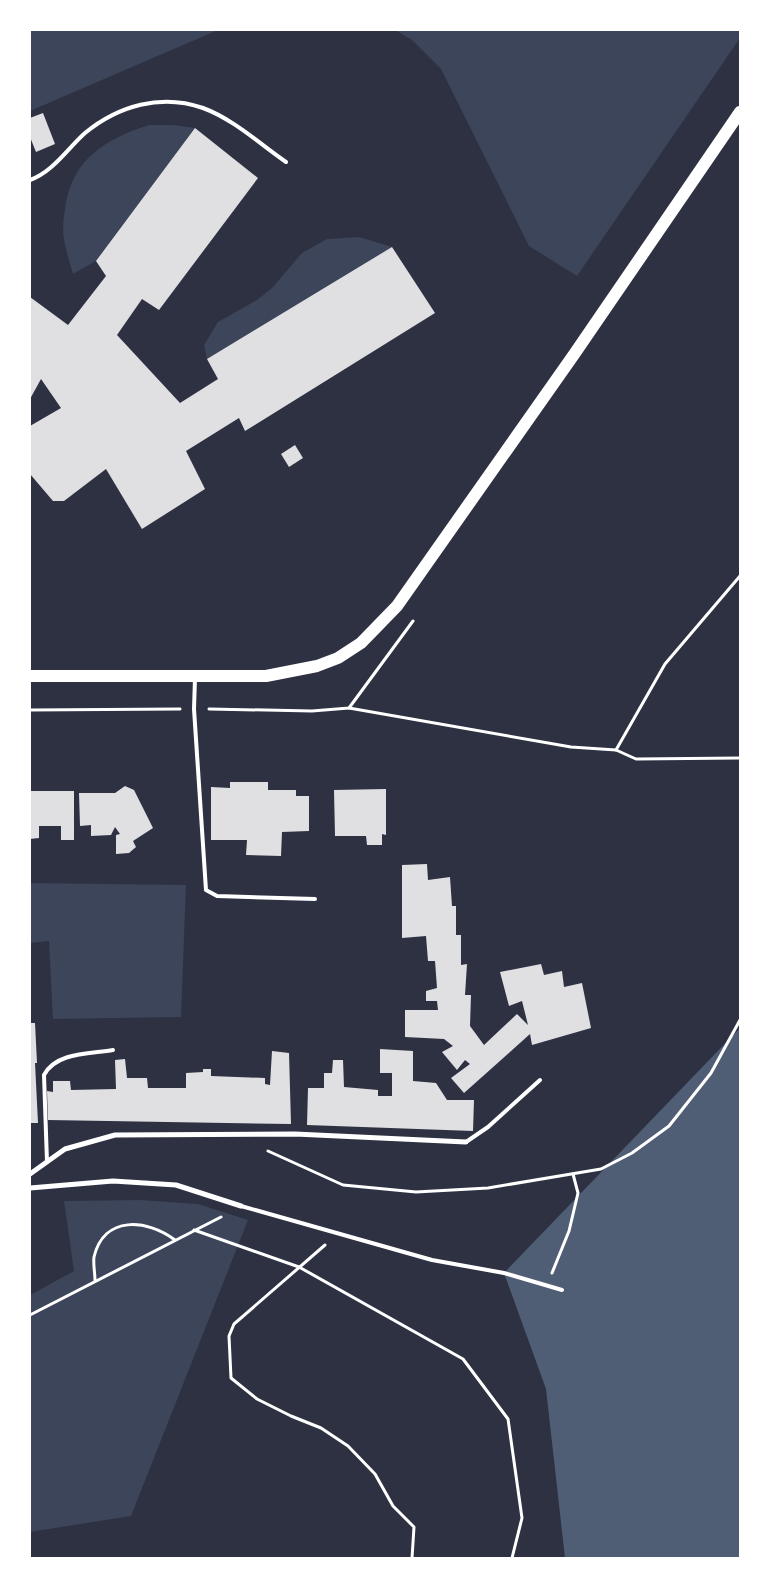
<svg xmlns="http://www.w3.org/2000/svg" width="770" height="1588" viewBox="0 0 770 1588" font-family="Commissioner,sans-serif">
	<rect width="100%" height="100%" fill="#2d3142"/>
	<!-- green -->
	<g fill="#3c4559">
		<polygon points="30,30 218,30 30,111"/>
		<polygon points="395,30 740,30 740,38 577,276 529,246 441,69 412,40"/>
		<path d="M 149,125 L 174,125 L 195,128 L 96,261 L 73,274 C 70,264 67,254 65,244 C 62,233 63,220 65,209 C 71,160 105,139 149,125 Z"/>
		<polygon points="359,237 392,247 207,359 204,345 218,322 257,300 272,288 302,253 327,239"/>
		<polygon points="30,883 186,885 181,1017 53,1019 49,941 30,943"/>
		<polygon points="140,1200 198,1204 248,1220 131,1516 30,1532 30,1295 74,1271 64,1201"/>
	</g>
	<!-- water -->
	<polygon fill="#4f5d75" points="740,1028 740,1558 565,1558 546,1389 504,1273"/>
	<!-- building -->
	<g fill="#e0e0e3">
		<polygon points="43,113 55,144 36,152 30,137 30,118"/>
		<polygon points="195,128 258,178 159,310 142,299 117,335 180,403 218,379 207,359 392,247 435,313 245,431 239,418 186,451 205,489 142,529 106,469 64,501 53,501 30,474 30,426 61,408 41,379 30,399 30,297 68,325 106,276 96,261"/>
		<polygon points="295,445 303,458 289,467 281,454"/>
		<polygon points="230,782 268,782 268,790 296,790 296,796 309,796 309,831 282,832 281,856 246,855 247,840 211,840 211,787 230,788"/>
		<polygon points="125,786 134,790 153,828 133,841 136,847 129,853 116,854 116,835 120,834 115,827 111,835 91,836 91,825 80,826 79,793 115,793"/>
		<polygon points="386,789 386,835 382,834 382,845 367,845 366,836 335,836 334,790"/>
		<polygon points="30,791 74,791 74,840 61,840 61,826 39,826 39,838 30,839"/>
		<polygon points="427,864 428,880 450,877 452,906 456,906 456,935 461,935 461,965 467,964 465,995 471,995 470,1026 484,1045 517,1014 528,1025 522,1001 509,1006 500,972 541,964 544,975 562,971 564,987 582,983 591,1028 532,1045 530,1034 464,1093 451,1078 470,1064 465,1060 457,1070 442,1052 453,1046 444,1039 405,1037 405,1010 438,1010 437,1001 426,1001 426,991 437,988 435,961 428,961 426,936 402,938 402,865"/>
		<polygon points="30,1023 35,1023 37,1063 35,1063 38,1123 30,1123"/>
		<polygon points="380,1049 413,1051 413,1081 436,1083 447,1100 474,1100 473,1131 307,1125 308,1088 324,1088 324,1073 332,1073 333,1060 343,1060 344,1087 378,1090 378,1096 392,1096 392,1073 380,1073"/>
		<polygon points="272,1051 289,1053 291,1124 48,1120 47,1091 53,1092 53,1081 70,1081 71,1090 116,1089 115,1060 125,1059 127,1078 147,1078 148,1088 186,1088 186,1073 203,1072 203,1069 211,1069 211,1076 265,1078 265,1084 270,1085"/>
	</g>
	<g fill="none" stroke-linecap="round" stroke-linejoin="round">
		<!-- path -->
		<g stroke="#fff" stroke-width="3">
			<polyline points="349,708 571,747 616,750 636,759 740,758"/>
			<polyline points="209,709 312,711 349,708 413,621"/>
			<polyline points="30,710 180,709"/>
			<polyline points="616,750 665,664 740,576"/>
			<polyline points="268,1151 343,1185 416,1192 488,1188 601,1169 632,1153 669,1126 711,1073 740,1020"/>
			<polyline points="194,1230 299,1267 463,1359 508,1419 522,1518 512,1558"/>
			<polyline points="325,1245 234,1324 229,1336 231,1378 257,1399 291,1416 321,1428 348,1446 375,1474 393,1506 414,1527 412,1558"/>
			<polyline points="552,1273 569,1231 578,1193 573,1174"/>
			<path d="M 95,1280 C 95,1273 93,1264 94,1257 C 104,1215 147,1219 175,1240"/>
			<polyline points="30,1315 221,1217"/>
		</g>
		<!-- service -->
		<g stroke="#fff" stroke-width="4">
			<path d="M 30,180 C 53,172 68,148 85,133 C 118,106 161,93 203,108 C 233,119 260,144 286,162"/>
			<polyline points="195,678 194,709 206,890 217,896 315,899"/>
			<polyline points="466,1142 488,1127 540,1080"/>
			<path d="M 47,1162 L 44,1075 C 56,1052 90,1054 113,1050"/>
			<polyline points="241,1206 432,1260 504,1273 562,1290"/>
		</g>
		<!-- minor -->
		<g stroke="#fff" stroke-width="5">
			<polyline points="30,1174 65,1149 115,1135 295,1134 466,1142"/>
			<polyline points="30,1188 113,1181 176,1185 241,1206"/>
		</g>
		<!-- primary -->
		<polyline stroke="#fff" stroke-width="12" points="30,676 266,676 317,666 338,658 361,643 397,606 575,353 740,112"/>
	</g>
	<!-- border -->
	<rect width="770" height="1588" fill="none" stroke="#ffffff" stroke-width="62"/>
</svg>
